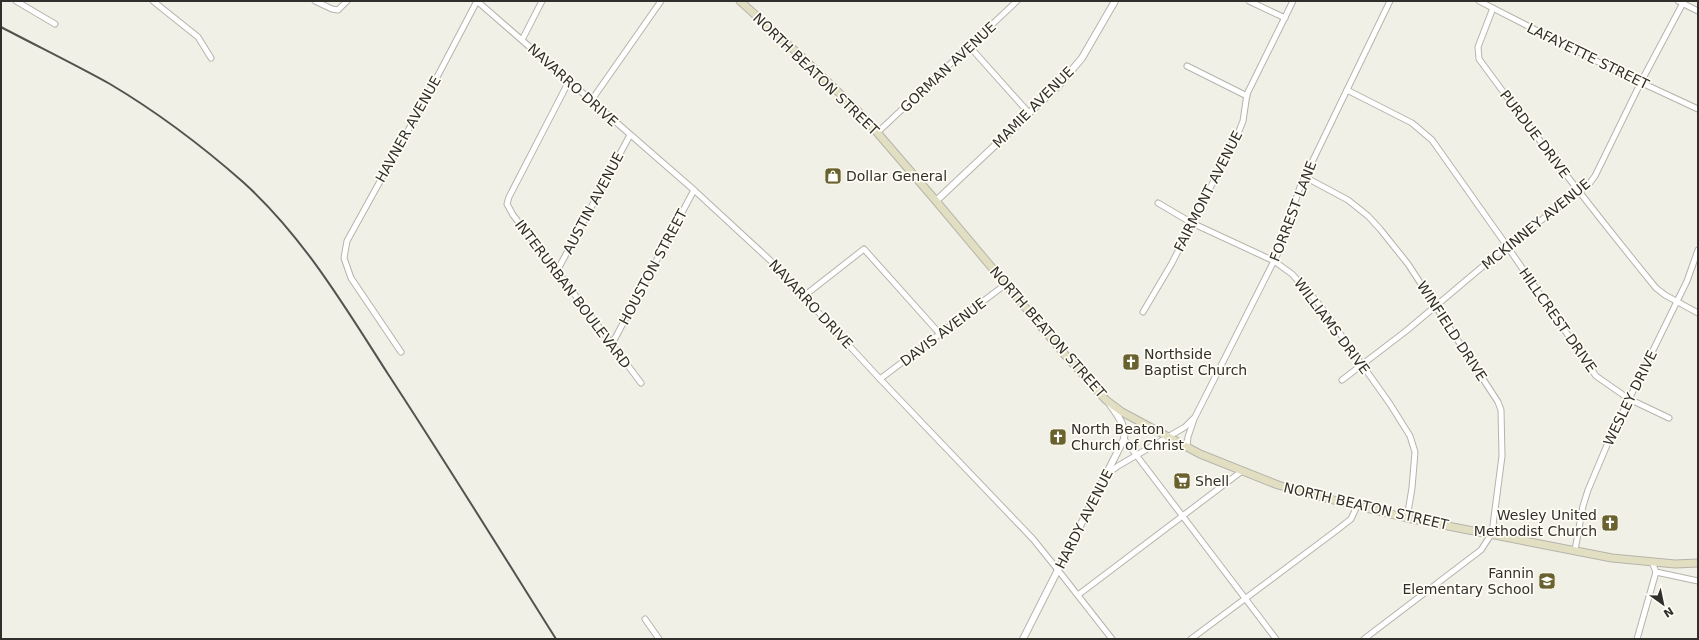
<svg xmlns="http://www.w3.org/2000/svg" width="1699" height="640" viewBox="0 0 1699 640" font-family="'DejaVu Sans',sans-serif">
	<rect width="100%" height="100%" fill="#f1f0e7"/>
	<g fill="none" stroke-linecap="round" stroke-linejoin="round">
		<!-- minor casing -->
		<g stroke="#b5b4ab" stroke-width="7">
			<g id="minor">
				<polyline points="16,1 55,24"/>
				<polyline points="153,1 198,37 211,58"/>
				<polyline points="315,1 332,9 338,10 347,1"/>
				<polyline points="477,1 694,190 772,262 880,379 1033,539 1058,570 1112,639"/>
				<polyline points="1249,1 1285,18"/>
				<polyline points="1479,1 1614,70 1698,109"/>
				<polyline points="1678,1 1698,11"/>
				<path d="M 1493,8 L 1478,47 L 1479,59 C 1536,137 1595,213 1656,288 L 1665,295 L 1698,313"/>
				<polyline points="522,40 542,1"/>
				<polyline points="970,47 1029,113"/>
				<polyline points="1187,66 1247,96"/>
				<polyline points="569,81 509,197 507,204 513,215 557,271 641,383"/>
				<polyline points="1347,90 1412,123 1432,140 1507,246 1596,376 1629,399 1669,418"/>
				<polyline points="591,101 661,1"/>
				<polyline points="878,132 1017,1"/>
				<polyline points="1305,177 1348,200 1368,216 1380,229 1408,264 1498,402 1501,410 1502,456 1492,533 1481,550 1364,639"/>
				<polyline points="1158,203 1192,223 1274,261 1292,274 1319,304 1390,404 1410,436 1415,452 1412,488 1407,518"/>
				<polyline points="557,271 630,135"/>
				<polyline points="804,296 864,249 940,334"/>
				<polyline points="1143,312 1172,263 1239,131 1243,121 1247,94 1293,1"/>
				<polyline points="612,344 694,190"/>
				<polyline points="401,352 351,278 344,258 347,241 425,100 477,1"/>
				<polyline points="880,379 1006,284"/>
				<polyline points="1342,380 1406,331 1507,246 1589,184 1595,176 1641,82 1684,1"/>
				<polyline points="1124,439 1276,639"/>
				<polyline points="1187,447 1188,437 1194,419 1278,253 1300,187 1390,1"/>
				<polyline points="1106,475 1118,466 1185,427 1193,419"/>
				<polyline points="1575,550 1583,506 1588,490 1610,438 1687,281 1698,250"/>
				<polyline points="1652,562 1656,572 1698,581"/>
				<polyline points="1078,595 1242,471"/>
				<polyline points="645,619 659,639"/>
				<polyline points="1191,639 1337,530 1351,519 1357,506"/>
				<polyline points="1637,639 1656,572"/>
			</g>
		</g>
		<!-- tertiary casing -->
		<g stroke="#b5b4ab" stroke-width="8">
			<g id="tertiary">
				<polyline points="936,201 1060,84 1082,58 1115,1"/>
				<path d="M 1023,639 L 1124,439 C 1126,424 1117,415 1109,403"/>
			</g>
		</g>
		<!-- secondary casing -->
		<g stroke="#b5b4ab" stroke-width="9">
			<polyline id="secondary" points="740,1 803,58 863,116 936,201 1066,356 1106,400 1122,412 1200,454 1278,485 1317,496 1407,518 1612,558 1675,564 1698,563"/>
		</g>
		<!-- minor -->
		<use href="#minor" stroke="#fff" stroke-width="5"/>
		<!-- tertiary -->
		<use href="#tertiary" stroke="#fff" stroke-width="6"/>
		<!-- secondary -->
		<use href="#secondary" stroke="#e2dec1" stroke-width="7"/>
		<!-- rail -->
		<path stroke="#53524e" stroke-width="2" d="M 1,27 C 37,46 74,64 110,84 C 157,112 201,145 243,182 C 303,236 345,307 388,374 C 445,461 500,550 556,639"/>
	</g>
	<!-- icons -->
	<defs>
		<g id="shop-square" transform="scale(0.9)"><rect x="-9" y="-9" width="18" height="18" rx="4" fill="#69612e" stroke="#fffdf4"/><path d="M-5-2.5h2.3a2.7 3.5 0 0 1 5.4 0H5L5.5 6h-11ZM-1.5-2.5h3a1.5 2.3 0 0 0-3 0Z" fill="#fff"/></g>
		<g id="church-square" transform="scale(0.9)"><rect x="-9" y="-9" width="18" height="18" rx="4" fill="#69612e" stroke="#fffdf4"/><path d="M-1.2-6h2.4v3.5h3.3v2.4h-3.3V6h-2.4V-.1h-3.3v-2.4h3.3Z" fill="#fff"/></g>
		<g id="supermarket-square" transform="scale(0.9)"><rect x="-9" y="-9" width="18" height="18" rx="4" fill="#69612e" stroke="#fffdf4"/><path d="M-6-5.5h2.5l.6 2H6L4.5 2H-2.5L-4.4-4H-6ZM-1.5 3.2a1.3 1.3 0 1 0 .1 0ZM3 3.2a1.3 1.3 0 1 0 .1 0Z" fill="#fff"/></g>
		<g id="school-square" transform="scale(0.9)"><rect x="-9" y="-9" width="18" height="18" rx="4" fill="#69612e" stroke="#fffdf4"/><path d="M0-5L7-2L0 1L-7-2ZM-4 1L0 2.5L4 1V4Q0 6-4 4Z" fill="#fff"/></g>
	</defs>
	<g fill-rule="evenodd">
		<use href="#shop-square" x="833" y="176"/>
		<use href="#church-square" x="1131" y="362"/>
		<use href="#church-square" x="1058" y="437"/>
		<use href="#supermarket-square" x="1182" y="481"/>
		<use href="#church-square" x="1610" y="523"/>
		<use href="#school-square" x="1547" y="581"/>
	</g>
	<g text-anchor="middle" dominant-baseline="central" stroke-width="3.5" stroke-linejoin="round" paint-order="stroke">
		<!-- street labels -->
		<g font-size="14" fill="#302f2c" stroke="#fffdf4">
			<text transform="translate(1588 56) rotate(26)">LAFAYETTE STREET</text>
			<text transform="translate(948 67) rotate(-43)">GORMAN AVENUE</text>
			<text transform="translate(816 74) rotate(44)">NORTH BEATON STREET</text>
			<text transform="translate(573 85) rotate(42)">NAVARRO DRIVE</text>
			<text transform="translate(1033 107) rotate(-45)">MAMIE AVENUE</text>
			<text transform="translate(408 129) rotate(-61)">HAVNER AVENUE</text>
			<text transform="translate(1535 134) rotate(53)">PURDUE DRIVE</text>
			<text transform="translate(1208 191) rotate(-63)">FAIRMONT AVENUE</text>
			<text transform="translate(593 203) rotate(-62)">AUSTIN AVENUE</text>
			<text transform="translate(1293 211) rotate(-69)">FORREST LANE</text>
			<text transform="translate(1536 224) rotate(-39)">MCKINNEY AVENUE</text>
			<text transform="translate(653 267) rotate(-62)">HOUSTON STREET</text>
			<text transform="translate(573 294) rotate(53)">INTERURBAN BOULEVARD</text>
			<text transform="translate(811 304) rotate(47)">NAVARRO DRIVE</text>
			<text transform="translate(1558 320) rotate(55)">HILLCREST DRIVE</text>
			<text transform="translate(1332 326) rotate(53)">WILLIAMS DRIVE</text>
			<text transform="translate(1452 331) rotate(57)">WINFIELD DRIVE</text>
			<text transform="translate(943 332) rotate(-37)">DAVIS AVENUE</text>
			<text transform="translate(1048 332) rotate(49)">NORTH BEATON STREET</text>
			<text transform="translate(1630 398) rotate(-64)">WESLEY DRIVE</text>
			<text transform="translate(1366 506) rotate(13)">NORTH BEATON STREET</text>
			<text transform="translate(1084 519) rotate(-63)">HARDY AVENUE</text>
		</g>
		<!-- poi labels -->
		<g font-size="14" fill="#302f2c" stroke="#fffdf4" text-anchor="start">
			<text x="846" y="176">Dollar General</text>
			<text x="1144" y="354">Northside<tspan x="1144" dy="16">Baptist Church</tspan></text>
			<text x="1071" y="429">North Beaton<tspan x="1071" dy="16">Church of Christ</tspan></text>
			<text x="1195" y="481">Shell</text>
			<text x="1597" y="515" text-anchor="end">Wesley United<tspan x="1597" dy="16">Methodist Church</tspan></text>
			<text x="1534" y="573" text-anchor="end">Fannin<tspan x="1534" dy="16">Elementary School</tspan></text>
		</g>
	</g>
	<!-- border -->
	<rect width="1699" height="640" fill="none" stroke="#302f2c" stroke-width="4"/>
	<!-- north arrow -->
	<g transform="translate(1663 604) rotate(147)" stroke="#fffdf4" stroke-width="3" paint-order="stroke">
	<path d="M0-3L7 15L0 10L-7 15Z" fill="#302f2c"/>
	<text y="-6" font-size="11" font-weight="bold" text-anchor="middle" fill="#302f2c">N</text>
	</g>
</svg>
